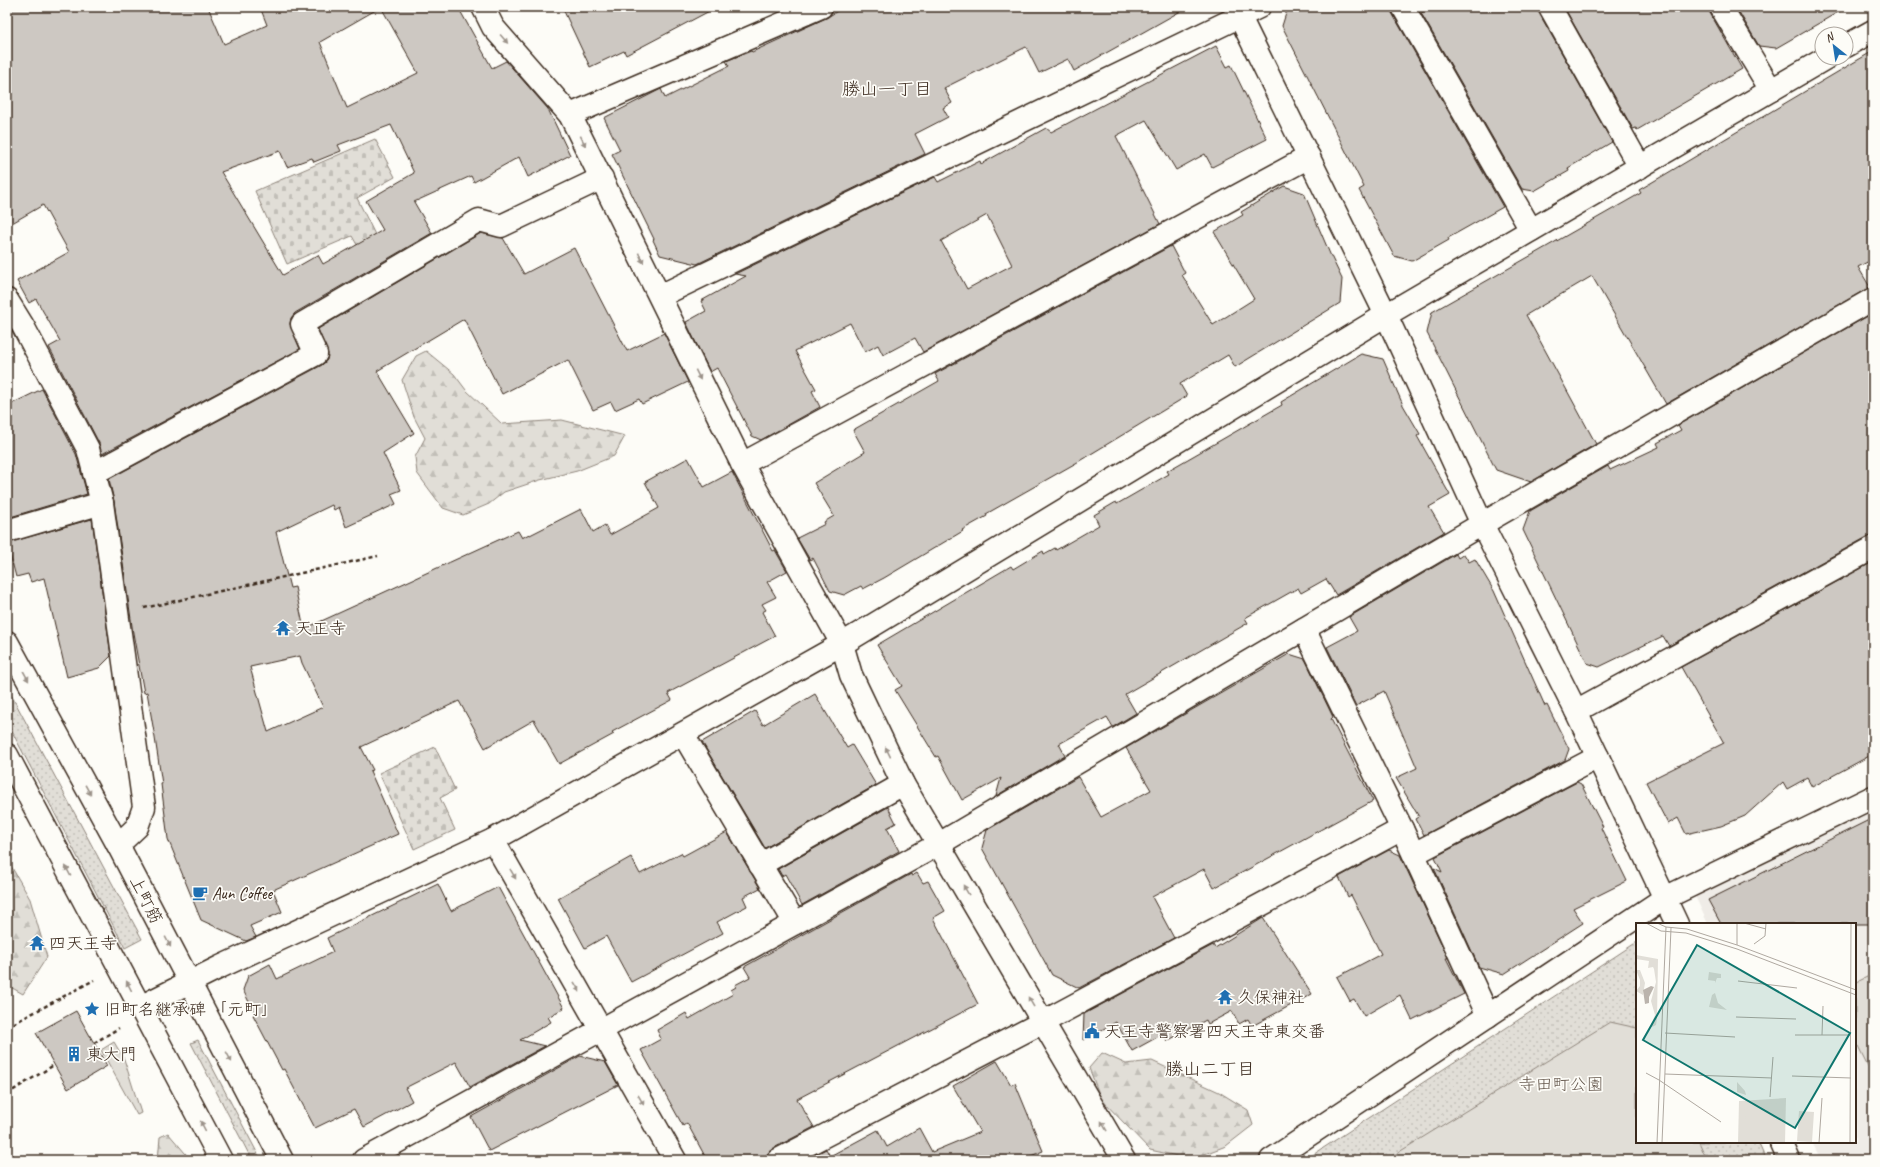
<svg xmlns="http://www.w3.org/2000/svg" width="1880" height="1167" viewBox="0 0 1880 1167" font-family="Caveat,'Klee One',sans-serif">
	<defs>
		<pattern id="grass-dots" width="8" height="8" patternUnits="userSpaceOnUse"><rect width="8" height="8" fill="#e1ded7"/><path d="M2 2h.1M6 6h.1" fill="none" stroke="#c2bfb8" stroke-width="1.8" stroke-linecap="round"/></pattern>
		<pattern id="forest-firs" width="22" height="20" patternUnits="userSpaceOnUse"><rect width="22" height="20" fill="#e1ded7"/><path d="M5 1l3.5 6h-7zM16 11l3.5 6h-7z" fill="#c2bfb8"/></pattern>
		<pattern id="cemetery-stones" width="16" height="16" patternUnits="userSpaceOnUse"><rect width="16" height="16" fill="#e1ded7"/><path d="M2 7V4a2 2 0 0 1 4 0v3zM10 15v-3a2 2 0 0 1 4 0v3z" fill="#c2bfb8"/></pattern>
	</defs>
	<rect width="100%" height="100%" fill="#fdfcf7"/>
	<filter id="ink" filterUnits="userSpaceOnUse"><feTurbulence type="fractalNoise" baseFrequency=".025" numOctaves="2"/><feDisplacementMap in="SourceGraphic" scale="8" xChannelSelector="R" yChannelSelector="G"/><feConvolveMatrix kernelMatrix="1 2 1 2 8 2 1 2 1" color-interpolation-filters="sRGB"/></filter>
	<g filter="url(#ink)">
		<!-- built -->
		<polygon fill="#efece7" points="1873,808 1873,1160 1821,1160 1812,1142 1855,1142 1855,924 1708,924 1695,896"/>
		<!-- grass -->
		<g fill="url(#grass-dots)" stroke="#8e847a">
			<polygon points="7,687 142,939 125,948 7,722"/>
			<polygon points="1637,942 1637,1142 1758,1142 1766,1160 1305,1160"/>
			<polygon points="198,1040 261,1160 252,1160 191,1043"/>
		</g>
		<!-- forest -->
		<g fill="url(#forest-firs)" stroke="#8e847a">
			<polygon points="426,351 454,374 466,390 502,424 562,420 625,436 614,456 577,471 540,480 504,492 489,504 463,515 443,508 417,473 415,457 425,438 414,417 402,380 416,356"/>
			<polygon points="7,859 30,899 47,957 23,994 7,985"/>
			<polygon points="1102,1053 1126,1064 1152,1061 1219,1092 1248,1110 1253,1125 1226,1146 1191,1159 1150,1150 1101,1099 1089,1068"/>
			<polygon points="168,1133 191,1160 158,1160 160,1137"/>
		</g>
		<!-- cemetery -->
		<g fill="url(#cemetery-stones)" stroke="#8e847a">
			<polygon points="375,139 395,177 357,198 382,249 365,259 352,236 287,264 255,191"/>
			<polygon points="435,747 455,790 440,798 455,830 414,849 379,773"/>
		</g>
		<!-- garden -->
		<g fill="#e1ded7" stroke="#8e847a">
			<polygon points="1873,974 1873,1076 1855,1040 1855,983"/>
			<polygon points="1610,1022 1637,1028 1637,1142 1699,1142 1707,1160 1386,1160"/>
			<polygon points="114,1042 124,1059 141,1113 137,1115 101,1050"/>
		</g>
		<!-- building -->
		<g fill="#cdc8c2" stroke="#3b2a1e" fill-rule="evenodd">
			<path d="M 7,7 L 208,7 L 224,44 L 267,25 L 260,7 L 458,7 L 492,68 L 506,61 L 548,109 L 570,155 L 528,177 L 519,157 L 474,182 L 471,176 L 414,202 L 432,233 L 295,313 L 291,318 L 290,324 L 300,349 L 102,454 L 99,443 L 49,347 L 60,341 L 36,299 L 29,303 L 17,281 L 69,252 L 43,205 L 7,226 ZM 381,7 L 418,73 L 347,108 L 320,42 ZM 391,125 L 414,173 L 366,201 L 383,230 L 323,264 L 318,255 L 283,275 L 221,172 L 280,151 L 287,167 L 312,158 L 314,162 L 341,151 L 338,145 Z"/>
			<polygon points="562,7 717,7 626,55 624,51 590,67"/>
			<polygon points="844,7 1188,7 1074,71 1068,59 1039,73 1026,47 944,88 952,103 943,108 948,117 915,134 925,154 697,264 660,255 653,240 654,239 612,154 620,150 604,118 661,89 665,98 729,66 726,61 751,51 752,52 826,18"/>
			<polygon points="1288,7 1391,7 1392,13 1503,207 1448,238 1449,240 1412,261 1394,256 1359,190 1364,187 1282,26"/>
			<polygon points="1433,7 1538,7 1539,13 1612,142 1568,168 1569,171 1534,191 1522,189 1421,13"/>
			<polygon points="1564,7 1709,7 1710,13 1742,69 1637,130 1636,128 1633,129"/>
			<polygon points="1736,7 1847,7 1776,48 1759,46"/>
			<path d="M 1216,46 L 1227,67 L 1231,65 L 1267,139 L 1212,167 L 1205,154 L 1176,170 L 1146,120 L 1116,136 L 1160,224 L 923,352 L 915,338 L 883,355 L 878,345 L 865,352 L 850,323 L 795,351 L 816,389 L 812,391 L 820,407 L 761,440 L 752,436 L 717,368 L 710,372 L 686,322 L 706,311 L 701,301 L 746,276 L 735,274 L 935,177 L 938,182 L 980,161 L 981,164 L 1046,128 L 1051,132 ZM 987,215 L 1012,265 L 967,289 L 941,241 Z"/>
			<polygon points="1873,51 1873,259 1858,267 1870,287 1666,404 1592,276 1526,315 1596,444 1531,482 1496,470 1427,333 1432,312 1641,193 1639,190"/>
			<polygon points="1284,186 1304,193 1330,254 1342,279 1340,303 1235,367 1228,355 1180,384 1187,396 1076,463 986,514 987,516 962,530 963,531 884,578 863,589 861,586 844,595 830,591 813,558 810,560 797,538 825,524 824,522 834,516 814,483 865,452 853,430 939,381 935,374 1171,246 1185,273 1182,275 1213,325 1254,299 1214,232 1243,215 1241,212"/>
			<path d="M 481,233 L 503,238 L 524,274 L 574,248 L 627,351 L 664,333 L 688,382 L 642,404 L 639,399 L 615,410 L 611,402 L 593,410 L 568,360 L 502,394 L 464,319 L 377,371 L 414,433 L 383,453 L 401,490 L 391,494 L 396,504 L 346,527 L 339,507 L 334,510 L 332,505 L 276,532 L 290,588 L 295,587 L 304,629 L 518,531 L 522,538 L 529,534 L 530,535 L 581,509 L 593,532 L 605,525 L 610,535 L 659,508 L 645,482 L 688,458 L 704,487 L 732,472 L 773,551 L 775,550 L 787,571 L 767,582 L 776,597 L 762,604 L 766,610 L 762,612 L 775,636 L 668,693 L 672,700 L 612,732 L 614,734 L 559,764 L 534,720 L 485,748 L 459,701 L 361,747 L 373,770 L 370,771 L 398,834 L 273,890 L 282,912 L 250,926 L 256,937 L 246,941 L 201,920 L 168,839 L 161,784 L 162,784 L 155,738 L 147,692 L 144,693 L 133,633 L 114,501 L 109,479 L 322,365 L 327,360 L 328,354 L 318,329 ZM 300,656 L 302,663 L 323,707 L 268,732 L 250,667 Z"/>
			<polygon points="1873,313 1873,536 1867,537 1669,646 1663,636 1599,667 1587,663 1523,530 1530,511 1608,466 1610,470 1659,447 1657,443 1681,430 1678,425"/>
			<polygon points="1361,354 1383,359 1403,405 1420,434 1417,436 1450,495 1429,507 1444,532 1336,595 1326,579 1301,593 1298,588 1245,618 1248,623 1125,694 1136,713 1113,727 1107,717 1059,744 1065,755 996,796 1001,778 962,800 938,756 936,757 895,690 902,686 877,645 1011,566 1013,569 1043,551 1044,554 1055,548 1056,550 1099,525 1094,515 1116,502 1117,504 1169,474 1167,471 1282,405 1281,402"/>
			<polygon points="42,389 76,454 87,494 7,518 7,406"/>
			<polygon points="92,519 111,656 99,668 67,677 44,578 31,582 28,574 16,577 7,543"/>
			<polygon points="1456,554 1458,558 1464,554 1469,562 1475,559 1494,591 1545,706 1547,705 1569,749 1565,760 1424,835 1416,819 1419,817 1396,778 1417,768 1384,691 1356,706 1327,647 1357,631 1349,617"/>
			<polygon points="1873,562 1873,754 1812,787 1807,778 1787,789 1783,782 1745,816 1721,826 1686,834 1678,818 1668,824 1646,782 1724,743 1681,667"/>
			<polygon points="1289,654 1305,659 1333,717 1331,719 1373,801 1214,888 1204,869 1152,897 1174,938 1079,988 1052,975 982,848 987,830 1078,777 1101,817 1151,790 1126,748"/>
			<polygon points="815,694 847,748 852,745 876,785 765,848 702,742 755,711 763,725"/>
			<polygon points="1577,782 1581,784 1603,827 1601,828 1627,881 1573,908 1583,923 1504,974 1479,967 1434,868 1442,872 1435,857"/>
			<polygon points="888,807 896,823 887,828 899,851 802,905 785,874 782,876 778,869"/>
			<polygon points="1873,818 1873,924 1721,924 1708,900"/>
			<polygon points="727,832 760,888 743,897 747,906 717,922 723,933 631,982 606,936 585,948 558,898 631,857 640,874 681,853 683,856"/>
			<polygon points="1389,850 1400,855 1448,958 1446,958 1464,994 1412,1020 1400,995 1364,1016 1354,999 1350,1001 1337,977 1381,954 1351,895 1348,897 1339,877"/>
			<polygon points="917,873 923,883 928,881 945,911 933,918 978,1004 797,1099 814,1127 772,1149 767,1154 766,1160 707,1160 687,1123 683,1126 641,1050 661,1039 657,1030 686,1013 689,1019 733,994 731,990 736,987 735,985 750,977 744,967 911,874 912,876"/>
			<polygon points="438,884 451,911 498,887 564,1008 548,1017 551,1022 520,1040 545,1046 470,1087 456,1062 405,1088 412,1101 364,1127 354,1109 315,1128 284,1069 282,1070 253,1015 255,1014 243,990 248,976 270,964 277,979 333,952 327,938"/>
			<polygon points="1263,918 1312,994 1252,1026 1248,1019 1239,1024 1232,1011 1208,1024 1206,1020 1167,1041 1163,1034 1132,1051 1116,1022 1083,1040 1084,1014 1213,945 1215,948"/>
			<polygon points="76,1011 107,1066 68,1089 36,1033"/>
			<polygon points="580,1056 605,1062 618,1085 489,1151 471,1117"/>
			<polygon points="997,1061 1011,1085 1015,1083 1043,1151 1021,1160 805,1160 826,1149 830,1156 878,1130 887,1147 919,1128 932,1152 980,1132 953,1086"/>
		</g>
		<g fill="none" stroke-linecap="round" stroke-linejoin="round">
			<!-- minor casing -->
			<g stroke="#3b2a1e" stroke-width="25">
				<g id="minor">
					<polyline points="483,7 493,27 570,115 742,464 842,644 851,675 903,784 1124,1160"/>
					<polyline points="1235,7 1386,315 1482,524 1576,711 1677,924"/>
					<polyline points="1403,7 1531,230"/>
					<polyline points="1721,7 1771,90"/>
					<polyline points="660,296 1259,7"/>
					<polyline points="7,300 23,326 88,449 102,503 144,807 137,827 118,845"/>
					<polyline points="94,473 316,354 302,324 479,220 501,226 602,178"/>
					<polyline points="7,531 102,503"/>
					<polyline points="842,644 1386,315"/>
					<polyline points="683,734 795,923"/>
					<polyline points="493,840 675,1160"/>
					<polyline points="1414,854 1598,757"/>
					<polyline points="760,865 903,784"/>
					<polyline points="1781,1142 1789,1160"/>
					<polyline points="364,1160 939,844 1482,524 1873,299"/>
					<polyline points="1271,1160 1665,898 1873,797"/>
				</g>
			</g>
			<!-- tertiary casing -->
			<g stroke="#3b2a1e" stroke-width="25">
				<g id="tertiary">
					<polyline points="1550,7 1640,167"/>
					<polyline points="1846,46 1873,31"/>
					<polyline points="570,115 821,7"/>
					<polyline points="1386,315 1826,58"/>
					<polyline points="742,464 1309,157"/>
					<polyline points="1304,629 1402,829 1488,1016"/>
					<polyline points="1576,711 1873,548"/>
					<polyline points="140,1007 220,967 493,840 842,644"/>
					<polyline points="778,1160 1043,1022 1402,829"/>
				</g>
			</g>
			<!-- primary casing -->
			<g stroke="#3b2a1e" stroke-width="25">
				<g id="primary">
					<polyline points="7,642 118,845 282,1160"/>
					<polyline points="7,755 221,1160"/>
				</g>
			</g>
			<!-- path -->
			<g stroke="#3b2a1e" stroke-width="2.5" stroke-dasharray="4 3" stroke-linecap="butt">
				<polyline points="144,608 378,556"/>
				<polyline points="7,1027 94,980"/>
				<polyline points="94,1043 119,1028"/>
				<polyline points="7,1094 54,1065"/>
			</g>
			<!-- minor -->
			<use href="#minor" stroke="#fdfcf7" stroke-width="22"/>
			<!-- tertiary -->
			<use href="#tertiary" stroke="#fdfcf7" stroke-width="22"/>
			<!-- primary -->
			<use href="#primary" stroke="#fdfcf7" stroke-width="22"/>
		</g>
		<!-- one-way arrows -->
		<defs><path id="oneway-solid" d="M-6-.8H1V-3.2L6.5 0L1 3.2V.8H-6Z"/></defs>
		<g fill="#9c938a">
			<use href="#oneway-solid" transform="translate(504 39) rotate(49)"/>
			<use href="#oneway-solid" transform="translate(583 141) rotate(64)"/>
			<use href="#oneway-solid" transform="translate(641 258) rotate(64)"/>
			<use href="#oneway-solid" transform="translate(698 375) rotate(64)"/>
			<use href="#oneway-solid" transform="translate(26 676) rotate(61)"/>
			<use href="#oneway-solid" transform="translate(888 752) rotate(-116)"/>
			<use href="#oneway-solid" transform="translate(88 790) rotate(61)"/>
			<use href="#oneway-solid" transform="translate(68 871) rotate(-118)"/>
			<use href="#oneway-solid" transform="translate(513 874) rotate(60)"/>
			<use href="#oneway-solid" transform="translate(966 890) rotate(-120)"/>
			<use href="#oneway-solid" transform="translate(168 942) rotate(62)"/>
			<use href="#oneway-solid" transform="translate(129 986) rotate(-118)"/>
			<use href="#oneway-solid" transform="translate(577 987) rotate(60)"/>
			<use href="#oneway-solid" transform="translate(1031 1002) rotate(-120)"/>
			<use href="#oneway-solid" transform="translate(229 1057) rotate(62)"/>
			<use href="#oneway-solid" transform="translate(641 1100) rotate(60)"/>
			<use href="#oneway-solid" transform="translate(203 1126) rotate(-118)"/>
			<use href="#oneway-solid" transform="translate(1104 1126) rotate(-120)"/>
		</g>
	</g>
	<!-- icons -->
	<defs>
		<g id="temple-bare" transform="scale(1.2)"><path d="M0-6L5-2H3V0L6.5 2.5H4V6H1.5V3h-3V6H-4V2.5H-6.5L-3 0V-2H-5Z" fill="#1f6fb2" stroke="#fdfcf7" stroke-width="2.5" paint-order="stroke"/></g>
		<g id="cafe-bare" transform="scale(1.2)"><path d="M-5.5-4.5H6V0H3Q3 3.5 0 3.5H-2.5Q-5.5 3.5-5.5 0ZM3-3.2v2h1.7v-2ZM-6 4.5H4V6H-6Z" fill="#1f6fb2" stroke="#fdfcf7" stroke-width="2.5" paint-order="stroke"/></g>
		<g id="sight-bare" transform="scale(1.2)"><path d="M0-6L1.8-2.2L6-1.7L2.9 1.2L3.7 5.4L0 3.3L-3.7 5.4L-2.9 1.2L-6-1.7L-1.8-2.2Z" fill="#1f6fb2" stroke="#fdfcf7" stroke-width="2.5" paint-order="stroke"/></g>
		<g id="civic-bare" transform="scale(1.2)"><path d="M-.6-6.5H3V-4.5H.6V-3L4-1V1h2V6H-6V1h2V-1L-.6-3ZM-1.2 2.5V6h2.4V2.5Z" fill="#1f6fb2" stroke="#fdfcf7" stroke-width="2.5" paint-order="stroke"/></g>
		<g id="building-bare" transform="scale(1.2)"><path d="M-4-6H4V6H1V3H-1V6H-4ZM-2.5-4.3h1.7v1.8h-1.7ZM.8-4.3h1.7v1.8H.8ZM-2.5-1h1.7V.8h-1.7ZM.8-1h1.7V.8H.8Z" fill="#1f6fb2" stroke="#fdfcf7" stroke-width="2.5" paint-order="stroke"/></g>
	</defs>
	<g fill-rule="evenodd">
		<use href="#temple-bare" x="283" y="628"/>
		<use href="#cafe-bare" x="200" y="893"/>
		<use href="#temple-bare" x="37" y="943"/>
		<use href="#temple-bare" x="1225" y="997"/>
		<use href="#sight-bare" x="92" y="1009"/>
		<use href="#civic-bare" x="1092" y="1031"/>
		<use href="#building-bare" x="74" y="1054"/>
	</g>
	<g text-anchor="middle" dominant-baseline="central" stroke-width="3.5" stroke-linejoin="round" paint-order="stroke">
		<!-- poi labels -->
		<g font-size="17" fill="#3b2a1e" stroke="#fdfcf7" text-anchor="start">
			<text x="295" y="628">天正寺</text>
			<text x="212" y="893">Aun Coffee</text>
			<text x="49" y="943">四天王寺</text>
			<text x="1237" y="997">久保神社</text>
			<text x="104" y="1009">旧町名継承碑 「元町」</text>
			<text x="1104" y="1031">天王寺警察署四天王寺東交番</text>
			<text x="86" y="1054">東大門</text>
		</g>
		<!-- street labels -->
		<g font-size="17" fill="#3b2a1e" stroke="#fdfcf7">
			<text transform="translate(146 900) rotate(63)">上町筋</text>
		</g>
		<!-- park labels -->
		<g font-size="17" fill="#64574c" stroke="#fdfcf7">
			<text x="1561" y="1084">寺田町公園</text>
		</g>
		<!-- neighbourhood labels -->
		<g font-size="18" fill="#3b2a1e" stroke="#fdfcf7">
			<text x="887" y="89">勝山一丁目</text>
			<text x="1210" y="1069">勝山二丁目</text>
		</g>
	</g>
	<!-- overview -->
	<g transform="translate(1636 923)">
		<rect width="220" height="220" fill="#fdfcf7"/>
		<path d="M 150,175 L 149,220 L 102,220 L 103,178 Z" fill="#e1ded7"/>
		<path d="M 0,32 L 22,36 L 21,96 L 20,102 L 16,104 L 15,101 L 19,92 L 15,78 L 20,59 L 18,46 L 17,44 L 12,45 L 13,38 L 0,36 ZM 0,47 L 4,47 L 9,60 L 7,72 L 0,68 L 4,63 L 4,57 ZM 79,70 L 82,80 L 91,87 L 73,84 L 76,72 ZM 101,159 L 109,168 L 110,172 L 101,169 Z" fill="#e1ded7"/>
		<path d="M 73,49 L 85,51 L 85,55 L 81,55 L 79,60 L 79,58 L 72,57 Z" fill="#e1ded7"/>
		<path d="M 144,180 L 147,183 L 143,219 L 122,214 L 110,199 L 108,181 ZM 163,188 L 178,189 L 176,219 L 161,218 Z" fill="#e1ded7"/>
		<path d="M 15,63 L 18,64 L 13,74 L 13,80 L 9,81 L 7,67 Z" fill="#bbb4ad"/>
		<path fill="none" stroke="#afa8a0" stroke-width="1" d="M 10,0 L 25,8 L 50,10 L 101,26 L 220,72M 21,0 L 30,4 L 51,6 L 101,22 L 220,67M 108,0 L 130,6M 118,21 L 129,13 L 130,0M 101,22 L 101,0M 102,58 L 161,65M 100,94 L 160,96M 29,110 L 99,114M 159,112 L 215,112M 186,112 L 187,83M 10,150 L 23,157 L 85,199M 29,151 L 136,155M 156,153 L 215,155M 134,174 L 137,134M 21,220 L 30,4M 26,220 L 35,5M 183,220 L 186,175M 214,220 L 215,0"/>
		<path fill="#0f766e" fill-opacity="0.15" stroke="#0f766e" stroke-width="2" d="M 61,22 L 214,110 L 159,205 L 7,117 Z"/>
		<rect width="220" height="220" fill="none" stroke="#3b2a1e" stroke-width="2"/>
	</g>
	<!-- margin -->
	<rect width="1880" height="1167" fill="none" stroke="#fdfcf7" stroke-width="24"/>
	<rect x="12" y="12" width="1856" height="1143" fill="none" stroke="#3b2a1e" stroke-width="1.5" filter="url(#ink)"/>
	<!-- north arrow -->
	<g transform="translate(1834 46) rotate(330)"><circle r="19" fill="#fdfcf7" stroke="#afa8a0"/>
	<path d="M0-3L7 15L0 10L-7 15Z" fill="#1f6fb2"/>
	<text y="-6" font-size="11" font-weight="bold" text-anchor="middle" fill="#3b2a1e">N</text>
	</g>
</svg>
